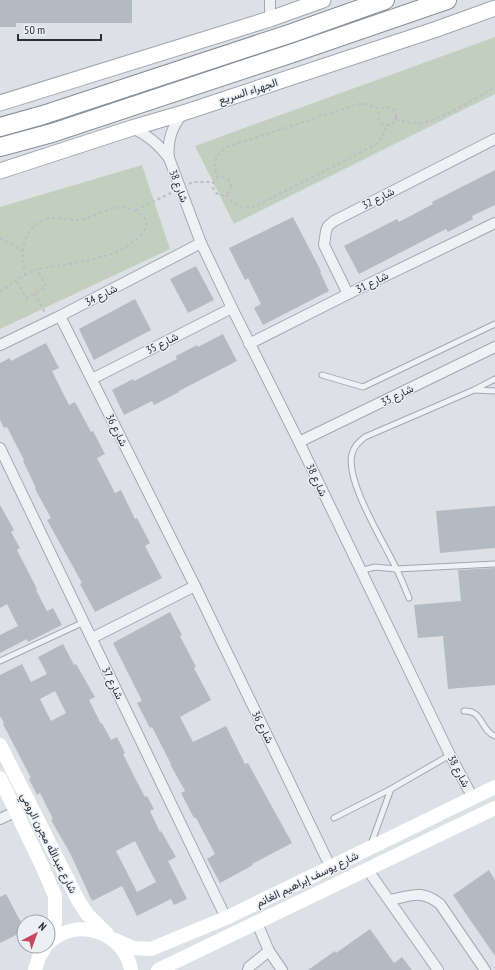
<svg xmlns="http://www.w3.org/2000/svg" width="495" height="970" viewBox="0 0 495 970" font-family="'PT Sans Narrow',Vazirmatn,sans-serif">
	<rect width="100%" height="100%" fill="#dde1e6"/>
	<!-- green -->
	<g fill="#c3cfbe">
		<polygon points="495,37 495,94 234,224 195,146"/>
		<polygon points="142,165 170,249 0,329 0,207"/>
	</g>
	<!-- building -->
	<g fill="#b4bac2" fill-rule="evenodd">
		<polygon points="0,0 132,0 132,23 16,23 16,27 0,27"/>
		<polygon points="495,170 495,205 472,216 473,219 448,232 446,229 359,274 344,246 397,219 399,222 433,204 432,202"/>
		<polygon points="293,217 321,271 320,272 329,291 263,325 254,308 261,304 248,278 245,280 229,248"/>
		<polygon points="196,266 214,300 188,313 170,279"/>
		<polygon points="135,299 151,330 94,360 79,329"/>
		<polygon points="223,334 237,361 179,391 179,392 154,405 152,401 124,415 112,390 133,379 134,381 177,359 176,356 197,345 198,347"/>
		<polygon points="46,343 59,368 52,371 69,405 75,402 91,432 93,431 105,454 97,458 115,493 121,490 135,519 137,518 150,543 145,546 162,578 95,612 80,584 82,583 47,520 51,518 35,489 36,488 23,461 24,460 7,427 4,428 0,420 0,363 10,358 11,361"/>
		<polygon points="0,505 14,530 11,532 20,548 17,550 37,589 36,590 47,611 53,608 62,625 28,642 27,639 0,653 0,635 18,626 7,604 0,608"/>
		<polygon points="495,506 495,548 440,553 436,511"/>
		<polygon points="495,568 495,685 448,689 443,636 418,638 414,605 461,601 458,570"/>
		<polygon points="170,612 182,635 180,636 196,667 194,668 211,700 180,717 193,742 226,726 245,764 248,763 292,843 252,864 253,865 220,883 207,859 215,854 196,818 194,818 181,793 185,791 170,764 171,764 152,727 150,728 137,703 142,701 113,643"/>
		<path d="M 63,644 L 74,665 L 76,664 L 95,697 L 89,700 L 101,724 L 102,723 L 111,740 L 117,737 L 125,753 L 123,754 L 135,778 L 145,797 L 147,796 L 154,809 L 150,811 L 160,832 L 161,831 L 176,857 L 168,861 L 187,899 L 174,905 L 171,899 L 137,916 L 122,886 L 92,901 L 70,853 L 51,820 L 53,819 L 40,793 L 37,795 L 29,779 L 31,778 L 3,724 L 4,723 L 0,716 L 0,675 L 22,664 L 31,682 L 47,674 L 38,657 ZM 55,691 L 66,713 L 51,721 L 40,699 ZM 135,841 L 156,882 L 137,892 L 116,851 Z"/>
		<polygon points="489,870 495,880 495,956 453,895"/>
		<polygon points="6,894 24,928 24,931 0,943 0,897"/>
		<polygon points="370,929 394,963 402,957 412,970 308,970 335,951 336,953"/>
	</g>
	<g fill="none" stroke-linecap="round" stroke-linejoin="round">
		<!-- lane casing -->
		<g stroke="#a3a8af" stroke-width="7">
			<g id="lane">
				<polyline points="322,375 363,387 495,324"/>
				<polyline points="474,390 495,391"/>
				<polyline points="360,571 375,567 396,569 495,564"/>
				<path d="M 409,598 C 404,586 399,573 393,562 C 381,538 345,479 352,454 C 354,446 359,442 365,437 L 474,390 L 495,379"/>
				<polyline points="0,661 84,622"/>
				<path d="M 464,711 C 483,710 480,730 495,736"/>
				<polyline points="334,818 391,789 450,755"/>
				<polyline points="371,844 391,789"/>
			</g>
		</g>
		<!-- street casing -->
		<g stroke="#a3a8af" stroke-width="12">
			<g id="street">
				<polyline points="270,19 270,0"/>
				<path d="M 183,113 C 172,127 167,140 169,158 L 201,243 L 232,308 L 299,442 L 450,755 L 473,798"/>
				<path d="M 132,128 C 148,135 158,144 169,158"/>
				<polyline points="348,294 324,245 326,231 328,226 334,221 495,139"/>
				<polyline points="60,316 195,586 331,868"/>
				<polyline points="249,344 348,294 495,223"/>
				<polyline points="0,345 60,316 201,243"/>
				<polyline points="92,379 232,308"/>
				<polyline points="299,442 495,347"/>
				<polyline points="0,448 226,918"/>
				<polyline points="92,638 195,586"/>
				<polyline points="0,819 17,811"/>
				<polyline points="367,869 438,970"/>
				<path d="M 390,900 C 412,896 421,889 440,904 L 485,970"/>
				<polyline points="257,923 269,951 282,970"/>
				<polyline points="248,970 249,967 269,951"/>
			</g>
		</g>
		<!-- primary casing -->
		<g stroke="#9da6b1" stroke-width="17">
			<g id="primary">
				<polyline points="0,103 270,19 323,0"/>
				<polyline points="0,171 132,128 183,113 437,29 495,8"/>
			</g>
		</g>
		<!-- highway casing -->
		<g stroke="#858f9c" stroke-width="20">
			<g id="highway">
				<polyline points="0,127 43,115 292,33 385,0"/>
				<polyline points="0,147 52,133 296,52 447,0"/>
			</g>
		</g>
		<!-- path -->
		<g stroke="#bbbfc5" stroke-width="2" stroke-dasharray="3 3" stroke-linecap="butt">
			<circle cx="387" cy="116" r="9"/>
			<path d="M 396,119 C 403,121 410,124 418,123 C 436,123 478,97 495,87"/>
			<circle cx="222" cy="186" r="9"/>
			<path d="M 218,178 C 212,162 214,157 227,147 L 358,104 L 365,104 L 381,109"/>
			<polyline points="189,184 193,182 214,182"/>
			<path d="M 226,195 C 235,205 242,210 256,206 L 373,146 C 381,140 385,135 386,125"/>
			<polyline points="136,210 171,193"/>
			<polyline points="0,238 23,251"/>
			<path d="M 25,275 C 21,255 21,229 44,220 C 46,219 49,218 52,218 C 62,218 73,221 83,219 C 97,216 111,205 126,208 C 133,209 137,211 142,216 C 158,229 125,249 114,253 C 109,256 102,256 97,258 C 77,263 57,266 37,269"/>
			<polyline points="0,292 16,280 37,269 46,287 26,298 16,280"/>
			<polyline points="35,293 45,313"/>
		</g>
		<!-- lane -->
		<use href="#lane" stroke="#eff1f5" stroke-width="5"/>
		<!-- street -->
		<use href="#street" stroke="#eff1f5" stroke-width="10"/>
		<!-- secondary -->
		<g stroke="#fff" stroke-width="14">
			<polyline points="0,745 78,900 87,914 107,934"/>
			<polyline points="0,778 43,868 55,896 55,922 51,940"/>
			<polyline points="115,940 133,948 151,949 226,918 495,787"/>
			<path d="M 48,944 C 75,915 125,932 131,970"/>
			<polyline points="35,970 39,957 46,946"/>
			<polyline points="158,970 495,808"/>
		</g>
		<!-- primary -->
		<use href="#primary" stroke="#fff" stroke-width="15"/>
		<!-- highway -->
		<use href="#highway" stroke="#fff" stroke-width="18"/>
	</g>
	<g text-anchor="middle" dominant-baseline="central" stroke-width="3" stroke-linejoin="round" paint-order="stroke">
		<!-- street labels -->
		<g font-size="11" fill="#27303b" stroke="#ecf0f4">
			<text transform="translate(248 91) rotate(-18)">الجهراء السريع</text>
			<text transform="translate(179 186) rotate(69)">شارع 38</text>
			<text transform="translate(378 198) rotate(-27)">شارع 32</text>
			<text transform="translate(372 282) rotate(-26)">شارع 31</text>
			<text transform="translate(101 295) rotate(-27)">شارع 34</text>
			<text transform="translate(162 343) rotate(-27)">شارع 35</text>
			<text transform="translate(397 395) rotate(-26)">شارع 33</text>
			<text transform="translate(117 430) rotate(64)">شارع 36</text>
			<text transform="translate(317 480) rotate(65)">شارع 38</text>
			<text transform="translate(113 683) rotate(64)">شارع 37</text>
			<text transform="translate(263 727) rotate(64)">شارع 36</text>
			<text transform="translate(459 771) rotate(62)">شارع 38</text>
			<text transform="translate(49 843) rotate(63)">شارع عبدالله مجرن الرومي</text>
			<text transform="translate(307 879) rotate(-26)">شارع يوسف إبراهيم الغانم</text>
		</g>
	</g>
	<!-- north arrow -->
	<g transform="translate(36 934) rotate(41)"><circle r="19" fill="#ecf0f4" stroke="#9da3aa"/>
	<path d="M0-3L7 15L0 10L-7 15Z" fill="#c64760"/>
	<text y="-6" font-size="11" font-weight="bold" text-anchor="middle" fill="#27303b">N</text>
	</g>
	<!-- scale -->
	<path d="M18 34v6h83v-6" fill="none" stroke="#27303b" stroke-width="2"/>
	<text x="24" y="34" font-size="12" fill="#27303b" stroke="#ecf0f4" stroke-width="3" paint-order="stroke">50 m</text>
</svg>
